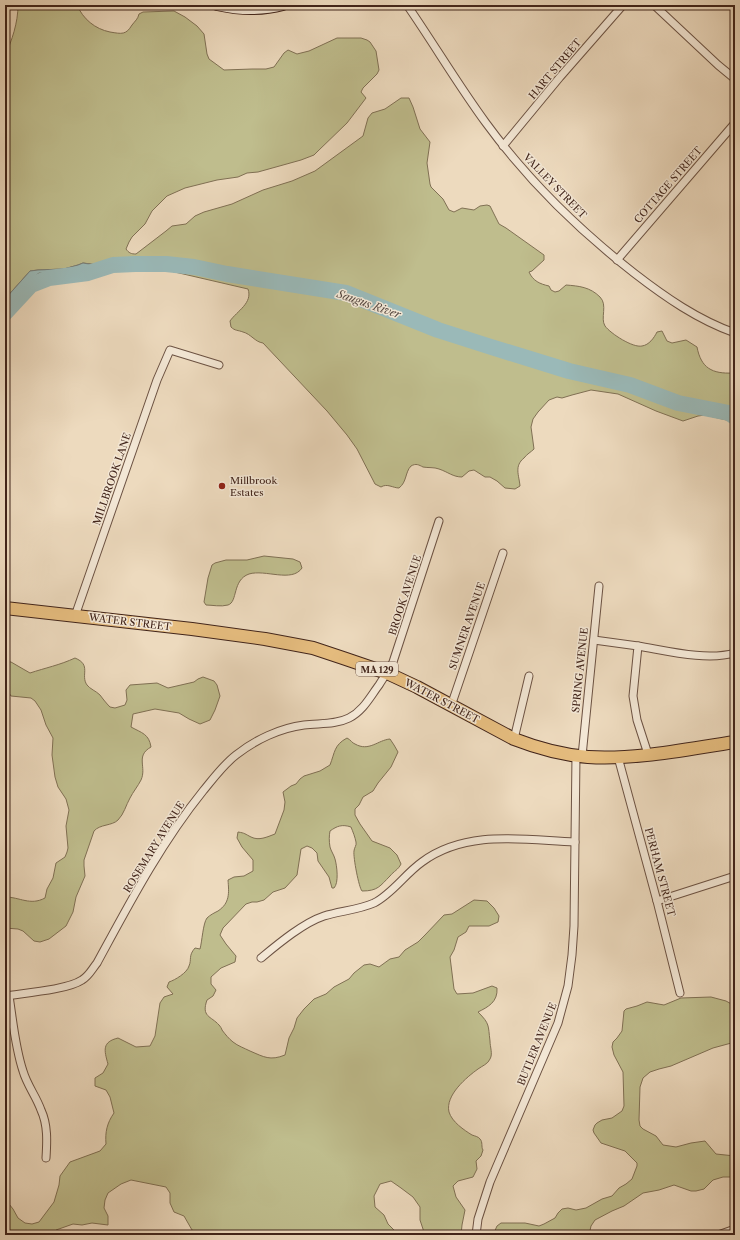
<svg xmlns="http://www.w3.org/2000/svg" width="740" height="1240" viewBox="0 0 740 1240" font-family="'Libre Caslon Text',serif">
	<rect width="100%" height="100%" fill="#eddabe"/>
	<filter id="stains"><feTurbulence type="fractalNoise" baseFrequency=".005" numOctaves="4"/><feColorMatrix values="0 0 0 0 .2 0 0 0 0 .09 0 0 0 0 .02 0 0 0 .5 -.17"/></filter>
	<radialGradient id="worn" r=".72"><stop offset=".6" stop-color="#630" stop-opacity="0"/><stop offset="1" stop-color="#630" stop-opacity=".3"/></radialGradient>
	<!-- green -->
	<g fill="#bfbd8d" stroke="#807054">
		<path d="M 18,5 L 77,5 C 83,19 95,29 110,32 C 122,34 126,35 132,25 C 135,21 138,19 139,14 L 143,12 L 174,11 L 185,17 L 197,26 L 204,34 L 207,54 L 209,59 L 224,70 L 252,69 L 266,69 L 274,67 L 284,53 L 288,50 L 297,54 L 309,51 L 337,38 L 361,38 L 367,40 L 370,42 L 376,51 L 379,70 L 377,74 L 363,88 L 361,92 L 366,98 L 347,123 L 318,151 L 314,155 L 301,160 L 258,172 L 247,173 L 238,177 L 217,180 L 185,188 L 167,196 L 152,211 L 145,224 L 132,237 L 129,242 L 126,249 C 129,253 131,254 136,254 L 166,231 L 172,226 L 186,224 L 195,216 L 204,212 L 232,204 L 263,190 L 292,181 L 315,171 L 363,136 L 368,118 L 372,113 L 385,109 L 401,98 L 409,98 L 413,107 L 420,129 L 430,142 L 427,163 L 430,184 L 431,187 L 443,199 L 449,210 L 454,212 L 462,208 L 474,210 L 480,206 L 487,205 L 490,206 L 499,224 L 506,228 L 544,255 L 544,260 L 532,271 L 529,272 C 533,281 540,284 549,286 L 551,290 L 555,292 L 559,291 L 566,285 C 579,286 590,287 600,297 C 608,305 600,318 605,326 C 611,334 633,348 642,346 C 649,345 654,338 657,332 L 662,331 L 667,341 L 672,343 L 686,340 L 697,347 C 701,368 712,374 733,373 L 735,375 L 735,422 L 705,415 L 698,416 L 683,421 L 656,411 L 618,394 L 591,390 L 572,395 L 562,398 L 557,397 L 549,400 L 538,412 L 533,419 L 531,427 L 534,449 C 531,452 527,454 524,458 C 514,466 519,475 520,486 L 515,489 L 505,488 L 497,481 L 490,477 L 485,477 L 474,470 L 469,471 L 462,477 C 453,477 448,472 439,469 C 434,467 428,468 423,467 C 419,465 416,463 411,466 C 405,472 407,482 399,488 C 393,488 387,483 381,487 L 375,484 L 357,449 L 347,435 L 327,411 L 263,343 C 255,342 251,334 243,332 C 238,330 235,331 231,327 L 230,321 C 237,311 253,303 248,289 L 123,260 L 115,260 L 100,265 L 83,263 L 78,265 L 64,269 L 38,270 L 30,271 L 5,299 L 5,56 C 12,40 18,23 18,5 Z"/>
		<path d="M 264,556 L 293,559 L 300,562 L 302,568 C 292,583 265,569 249,574 C 232,580 238,602 228,605 C 221,607 212,605 206,605 L 204,602 L 208,578 L 212,565 L 215,563 L 226,560 L 247,560 Z"/>
		<path d="M 75,658 C 92,665 80,675 87,685 C 90,689 96,691 100,695 C 103,699 106,703 110,707 L 115,708 L 125,705 L 127,700 L 126,690 L 130,685 L 157,683 L 168,688 L 194,682 L 198,679 L 203,677 L 214,681 L 217,685 L 220,696 L 215,710 L 210,720 L 200,724 L 189,719 L 179,713 L 155,709 L 133,714 L 131,727 C 142,733 149,734 151,747 C 135,756 147,767 141,780 C 138,786 133,792 130,798 C 126,805 124,814 118,820 C 112,826 100,824 94,831 L 84,860 L 84,866 L 85,876 L 76,897 L 73,912 L 66,926 L 49,939 L 40,942 L 34,941 L 23,931 L 18,929 L 5,928 L 5,897 C 20,897 30,906 45,898 L 47,889 L 53,878 L 56,863 L 65,857 L 67,852 L 68,848 L 66,826 L 69,810 L 66,799 L 58,787 L 55,777 L 52,755 L 53,738 L 46,725 L 41,710 L 35,701 L 31,698 L 11,696 C 3,686 5,673 5,661 L 11,662 L 30,673 C 45,668 60,665 75,658 Z"/>
		<path d="M 347,738 C 351,740 352,743 355,744 C 369,752 378,740 390,739 L 394,745 L 398,752 L 391,767 L 378,783 L 373,791 L 363,797 L 359,805 L 355,809 L 355,815 L 360,824 L 372,841 L 390,848 L 397,855 L 401,864 C 398,870 394,871 390,876 C 380,886 378,891 362,891 C 359,888 353,857 354,851 C 354,848 357,845 356,842 C 355,837 353,832 351,827 C 342,824 337,826 330,831 C 329,836 329,841 330,847 C 331,851 334,855 335,859 C 337,866 339,883 334,888 L 332,888 L 329,877 L 318,861 L 317,853 L 312,848 L 307,846 L 301,849 L 297,875 L 285,888 L 273,892 L 264,900 L 257,902 L 252,902 L 246,904 L 223,928 L 220,935 L 226,944 L 236,956 L 235,962 L 221,968 L 211,977 L 211,984 L 216,990 L 213,996 L 207,1000 C 201,1017 211,1016 219,1025 C 220,1026 222,1029 222,1030 C 225,1034 229,1039 233,1042 C 238,1046 244,1048 250,1051 C 264,1057 270,1061 285,1055 L 289,1038 L 294,1028 L 297,1018 L 304,1009 L 314,999 L 326,994 L 334,987 L 349,979 L 354,973 L 364,965 L 370,964 L 379,967 L 390,959 L 399,957 L 405,950 L 418,942 L 425,935 L 444,915 L 452,914 L 474,900 L 487,901 L 494,908 L 499,916 L 498,922 L 489,926 L 469,926 L 466,932 L 458,937 L 454,950 L 450,957 L 454,989 L 457,994 L 473,993 L 492,986 L 497,988 C 498,1002 488,1007 478,1012 C 490,1024 488,1025 490,1041 C 490,1047 493,1054 490,1059 C 488,1064 482,1066 478,1069 C 467,1077 445,1095 449,1112 C 452,1122 464,1130 472,1135 C 475,1136 479,1137 480,1139 C 483,1142 481,1147 483,1150 L 481,1156 L 476,1161 L 477,1169 L 473,1177 L 458,1181 L 453,1186 L 456,1197 L 465,1210 L 462,1225 L 461,1235 L 425,1235 L 420,1220 L 420,1207 L 413,1197 L 401,1188 L 391,1181 L 380,1184 L 374,1196 L 375,1207 L 384,1215 L 388,1224 L 397,1233 L 397,1235 L 205,1235 L 192,1230 L 184,1216 L 174,1212 L 170,1203 L 170,1193 L 166,1187 L 131,1180 L 121,1184 L 108,1193 L 105,1200 L 104,1208 L 108,1216 L 108,1225 L 92,1223 L 82,1225 L 73,1224 L 56,1230 L 52,1235 L 5,1235 L 5,1199 L 13,1209 L 18,1218 L 25,1223 L 32,1224 L 39,1222 L 54,1202 L 59,1185 L 60,1176 L 70,1162 L 100,1151 L 106,1144 C 105,1132 107,1123 114,1113 L 110,1097 L 106,1090 L 95,1086 L 95,1078 L 103,1073 L 108,1064 C 104,1050 102,1042 118,1038 L 136,1047 L 150,1046 L 155,1036 L 160,1003 L 164,997 L 173,994 L 167,987 L 169,982 C 175,980 187,973 189,966 C 192,959 188,956 195,948 L 200,949 C 202,942 203,923 207,918 C 210,915 214,913 218,911 C 230,903 229,893 228,880 L 234,877 L 244,876 L 253,871 L 253,860 L 242,847 L 237,838 L 238,832 C 245,833 245,834 251,837 C 259,841 267,837 275,834 L 284,810 L 285,802 L 283,792 L 291,786 L 296,784 L 300,779 L 304,776 L 320,771 L 330,765 C 335,752 334,745 347,738 Z"/>
		<polygon points="711,997 726,1001 735,1006 735,1042 713,1048 671,1066 659,1069 650,1072 643,1078 640,1087 639,1120 640,1126 643,1129 656,1136 663,1145 676,1147 691,1143 705,1141 716,1154 735,1156 735,1177 723,1177 713,1180 704,1189 696,1191 691,1191 674,1185 659,1190 643,1193 624,1206 612,1211 595,1220 591,1226 589,1235 493,1235 497,1226 501,1223 525,1223 539,1226 544,1224 555,1218 558,1213 562,1209 568,1208 576,1210 586,1208 602,1199 612,1196 619,1188 626,1184 632,1179 637,1166 637,1163 625,1151 601,1143 594,1133 593,1130 595,1125 597,1123 602,1120 612,1118 622,1111 624,1106 623,1072 614,1055 612,1047 613,1042 617,1038 622,1031 624,1011 626,1009 637,1006 647,1002 664,1005 681,998"/>
	</g>
	<!-- water -->
	<polygon fill="#9ab9b8" stroke="#767d79" points="83,263 95,265 91,268 63,274 39,273 17,290 5,303 5,299 30,271 38,270 64,269 78,265"/>
	<g fill="none" stroke-linecap="round" stroke-linejoin="round">
		<!-- river -->
		<polyline stroke="#9ab9b8" stroke-width="16" points="5,313 31,285 49,278 88,273 113,265 135,264 166,264 194,267 227,274 346,293 438,330 488,346 569,371 630,385 678,403 729,413 735,417"/>
		<!-- street casing -->
		<g stroke="#6c5243" stroke-width="9">
			<g id="street">
				<path d="M 407,5 C 434,44 458,85 486,123 C 527,179 579,230 634,273 C 665,297 698,320 735,333"/>
				<polyline points="654,5 718,65 735,79"/>
				<polyline points="503,146 560,77 623,5"/>
				<polyline points="617,260 735,123"/>
				<polyline points="75,616 157,380 170,350 219,365"/>
				<polyline points="594,640 638,646 633,696 637,720 648,754"/>
				<path d="M 638,646 C 668,651 706,661 735,653"/>
				<polyline points="451,706 503,553"/>
				<polyline points="514,739 529,676"/>
				<polyline points="582,756 599,586"/>
				<polyline points="618,757 657,901 680,993"/>
				<polyline points="657,901 735,876"/>
				<path d="M 261,958 C 278,944 303,923 324,916 C 340,911 358,910 374,903 C 392,894 405,874 422,862 C 467,829 524,840 575,842"/>
				<path d="M 5,996 C 24,993 67,990 82,980 C 89,976 92,969 97,963 C 129,904 161,843 203,791 C 213,779 223,765 236,755 C 255,740 280,728 304,725 C 319,723 335,725 349,718 C 363,711 370,697 379,685 C 384,677 389,670 393,662 L 439,521"/>
				<path d="M 9,996 C 13,1021 15,1047 23,1071 C 27,1085 36,1096 41,1110 C 48,1125 47,1142 46,1158"/>
				<polyline points="476,1235 478,1219 490,1182 558,1023 568,986 572,955 574,926 576,755"/>
				<polyline points="718,1235 735,1229"/>
			</g>
		</g>
		<!-- secondary casing -->
		<g stroke="#41241a" stroke-width="12">
			<path id="secondary" d="M 217,5 C 239,10 261,11 283,5"/>
		</g>
		<!-- primary casing -->
		<g stroke="#41241a" stroke-width="14">
			<path id="primary" d="M 5,608 L 192,629 L 265,639 L 313,648 L 343,658 L 387,673 L 417,687 L 514,739 C 537,748 563,755 588,757 C 637,760 687,749 735,742"/>
		</g>
		<!-- street -->
		<use href="#street" stroke="#f3e7d5" stroke-width="7"/>
		<!-- secondary -->
		<use href="#secondary" stroke="#f3e7d5" stroke-width="10"/>
		<!-- primary -->
		<use href="#primary" stroke="#e6bd7f" stroke-width="12"/>
	</g>
	<!-- markers -->
	<circle fill="#8f2418" stroke="#f3e7d5" stroke-width="1.5" cx="222" cy="486" r="4"/>
	<g text-anchor="middle" dominant-baseline="central" stroke-width="3" stroke-linejoin="round" paint-order="stroke">
		<!-- shield labels -->
		<rect fill="#f3e7d5" stroke="#765e52" stroke-width="1" x="356" y="662" width="42" height="14" rx="3"/>
		<g font-size="9" font-weight="bold" fill="#41241a">
			<text x="377" y="669">MA 129</text>
		</g>
		<!-- street labels -->
		<g font-size="10" fill="#41241a" stroke="#f3e7d5">
			<text transform="translate(555 69) rotate(-50)">HART STREET</text>
			<text transform="translate(668 185) rotate(-49)">COTTAGE STREET</text>
			<text transform="translate(555 186) rotate(46)">VALLEY STREET</text>
			<text transform="translate(112 479) rotate(-71)">MILLBROOK LANE</text>
			<text transform="translate(405 595) rotate(-72)">BROOK AVENUE</text>
			<text transform="translate(130 622) rotate(7)">WATER STREET</text>
			<text transform="translate(467 626) rotate(-71)">SUMNER AVENUE</text>
			<text transform="translate(580 670) rotate(-84)">SPRING AVENUE</text>
			<text transform="translate(442 701) rotate(28)">WATER STREET</text>
			<text transform="translate(154 847) rotate(-58)">ROSEMARY AVENUE</text>
			<text transform="translate(660 872) rotate(75)">PERHAM STREET</text>
			<text transform="translate(537 1044) rotate(-68)">BUTLER AVENUE</text>
		</g>
		<!-- poi labels -->
		<g font-size="10" fill="#41241a" stroke="#f3e7d5" text-anchor="start">
			<text x="230" y="480">Millbrook<tspan x="230" dy="12">Estates</tspan></text>
		</g>
		<!-- water labels -->
		<g font-size="11" font-style="italic" fill="#574942" stroke="#f3e7d5">
			<text transform="translate(369 304) rotate(19)">Saugus River</text>
		</g>
	</g>
	<!-- margin -->
	<rect width="740" height="1240" fill="none" stroke="#eddabe" stroke-width="20"/>
	<rect x="6" y="6" width="728" height="1228" fill="none" stroke="#41241a" stroke-width="2"/>
	<rect x="10" y="10" width="720" height="1220" fill="none" stroke="#41241a"/>
	<rect width="100%" height="100%" filter="url(#stains)"/>
	<rect width="100%" height="100%" fill="url(#worn)"/>
</svg>
